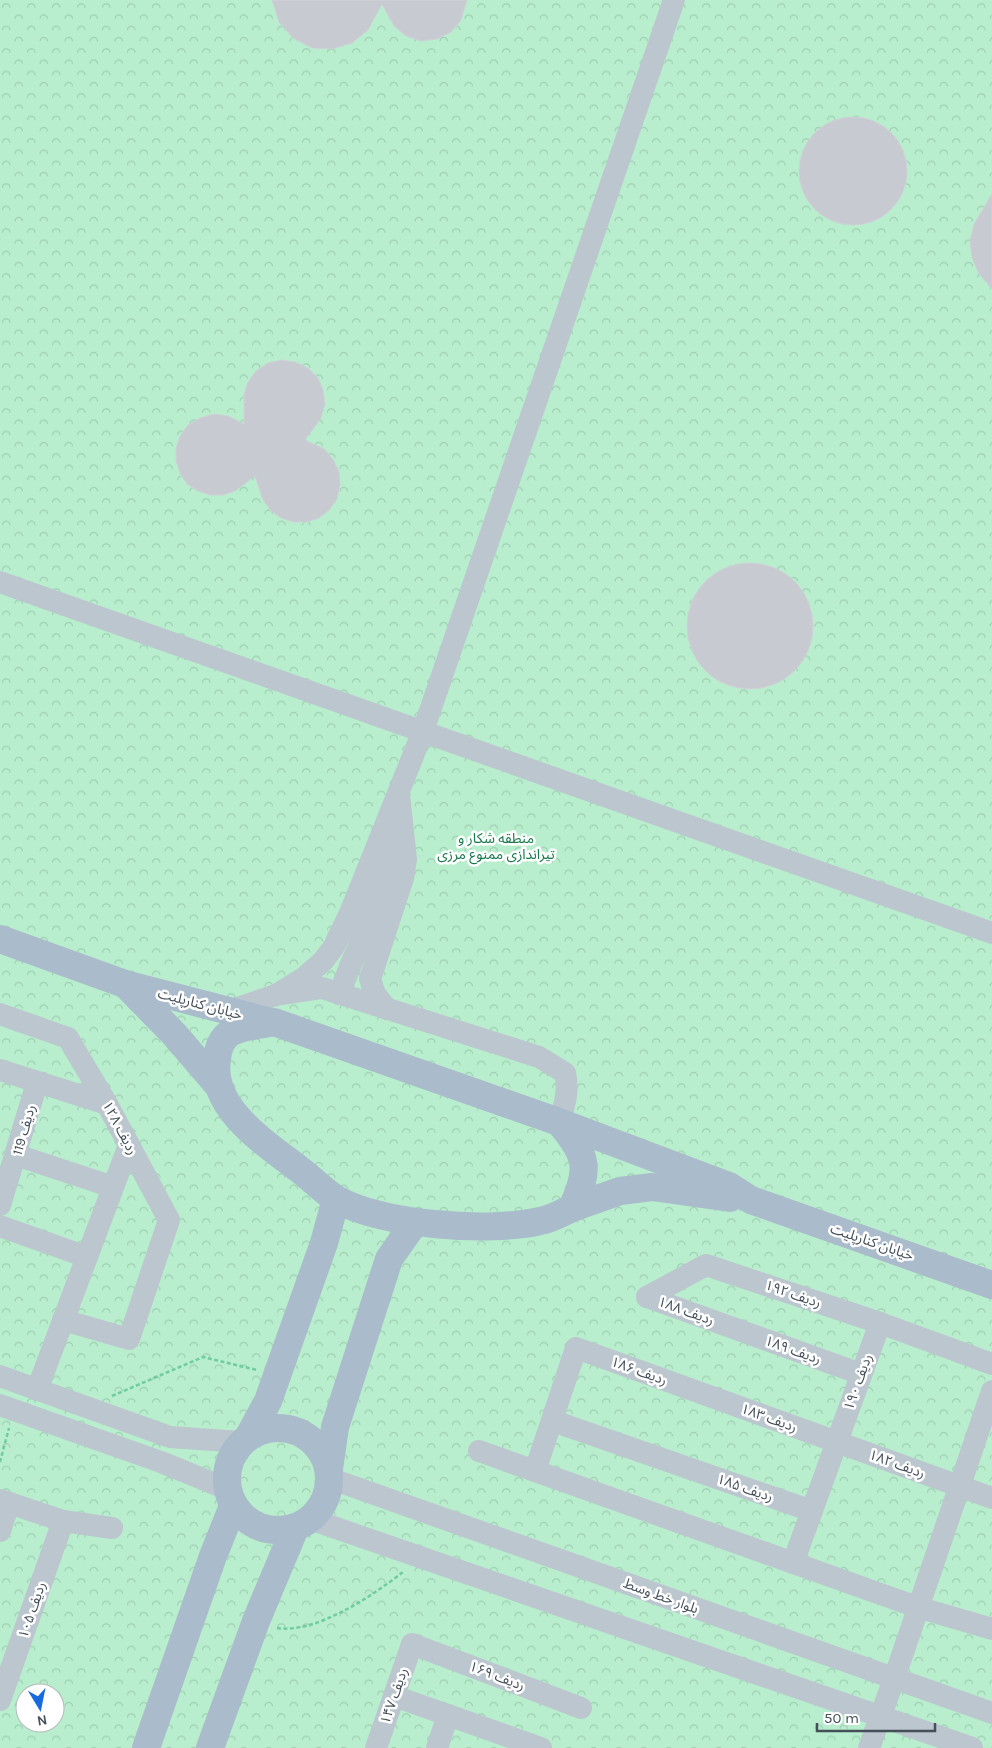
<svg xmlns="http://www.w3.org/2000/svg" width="992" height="1748" viewBox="0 0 992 1748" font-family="Karla,'Noto Sans Arabic',sans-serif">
	<defs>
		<pattern id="forest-crowns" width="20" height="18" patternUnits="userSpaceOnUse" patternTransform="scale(1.25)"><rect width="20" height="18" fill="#b8eecd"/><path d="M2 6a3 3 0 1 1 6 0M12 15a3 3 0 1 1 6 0" fill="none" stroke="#9fceb2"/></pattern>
	</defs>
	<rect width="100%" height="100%" fill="#eeebeb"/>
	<!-- forest -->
	<path fill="url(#forest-crowns)" fill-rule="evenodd" d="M 0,0 L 992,0 L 992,1748 L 0,1748 ZM 25,1693 L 55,1693 L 55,1723 L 25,1723 Z"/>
	<!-- building -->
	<g fill="#c8cad1" stroke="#cfd1d7">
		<polygon points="272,0 467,0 461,20 451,32 437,39 421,41 406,36 394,26 382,4 368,30 352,43 332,49 312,48 293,38 279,22"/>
		<circle cx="853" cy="171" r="54"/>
		<polygon points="992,194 992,289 979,274 972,258 970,241 974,224"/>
		<polygon points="282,360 295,362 308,368 318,378 323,390 325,404 321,418 305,440 324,449 333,459 339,472 340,485 337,499 329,510 319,518 306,522 293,522 281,518 271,511 263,500 255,476 235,491 223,495 210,495 198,491 187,484 180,473 176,461 176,448 180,436 188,425 200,418 214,414 228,416 244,424 244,394 248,382 256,371 268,363"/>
		<circle cx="750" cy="626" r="63"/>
	</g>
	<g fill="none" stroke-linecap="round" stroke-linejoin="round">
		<!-- path -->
		<g stroke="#70cca0" stroke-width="2.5" stroke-dasharray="4 2.5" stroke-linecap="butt">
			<polyline points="112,1396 203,1357 257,1370"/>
			<polyline points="0,1462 9,1428"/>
			<path d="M 277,1628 C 316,1634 372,1596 403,1572"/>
		</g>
		<!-- minor -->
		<g stroke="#bcc6ce" stroke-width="22">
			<polyline points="0,582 992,933"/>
			<polyline points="339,994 386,878 391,832"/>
			<polyline points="276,995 305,977 323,961 333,948 350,913 423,731 674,0"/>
			<polyline points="387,1009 375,994 370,979 403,878 406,859 399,795"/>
			<path d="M 226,1012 L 276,995 L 322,988 L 539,1057 L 565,1073 C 569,1091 565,1104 559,1122"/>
			<polyline points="0,1014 68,1038 107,1104 169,1220 129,1339 63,1320"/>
			<polyline points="0,1070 107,1104"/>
			<polyline points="16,1155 113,1187"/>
			<polyline points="0,1205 37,1083"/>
			<polyline points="0,1226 87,1257"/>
			<polyline points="647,1297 706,1265 880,1323 992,1364"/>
			<polyline points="647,1297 861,1374"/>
			<polyline points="0,1376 170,1437 242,1442"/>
			<polyline points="37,1390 129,1145"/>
			<polyline points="0,1405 161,1462 227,1489"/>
			<polyline points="553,1421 812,1511"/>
			<polyline points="479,1451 917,1607 992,1629"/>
			<polyline points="535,1471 576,1348 992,1498"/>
			<polyline points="329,1478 992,1713"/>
			<polyline points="0,1500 63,1521 112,1528"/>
			<polyline points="310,1519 972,1748"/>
			<polyline points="0,1531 9,1503"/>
			<polyline points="793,1563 880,1323"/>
			<polyline points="394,1696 541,1748"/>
			<polyline points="0,1700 63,1521"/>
			<polyline points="376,1748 412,1644 581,1708"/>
			<polyline points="437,1748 448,1715"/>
			<polyline points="869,1748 894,1679 992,1391"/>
		</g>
		<!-- major -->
		<g stroke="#aabbcb" stroke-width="28">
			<polyline points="0,939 125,984 268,1021"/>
			<polyline points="126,985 174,1034 217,1084"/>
			<path d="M 559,1122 C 587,1155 591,1168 572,1208 C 562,1213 551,1219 540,1221 C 489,1233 383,1225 336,1199 C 325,1192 314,1181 304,1173 C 269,1145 209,1110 217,1059 C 218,1049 221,1039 230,1033 C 242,1026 261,1025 274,1022 L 559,1122 L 729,1186 L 751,1200 L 992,1285"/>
			<polyline points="572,1208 620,1191 652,1187 730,1198"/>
			<circle cx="278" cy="1479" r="51"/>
			<polyline points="249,1436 268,1401 324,1243 336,1199"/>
			<polyline points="329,1469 335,1427 389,1259 415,1222"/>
			<polyline points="146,1748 213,1556 233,1506"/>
			<polyline points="210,1748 256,1621 295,1528"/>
		</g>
	</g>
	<g text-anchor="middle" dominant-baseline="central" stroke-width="5" stroke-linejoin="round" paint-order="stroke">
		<!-- park labels -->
		<g font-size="14" fill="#157949" stroke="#fff">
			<text x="496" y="838">منطقه شکار و<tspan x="496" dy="16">تیراندازی ممنوع مرزی</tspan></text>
		</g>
		<!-- street labels -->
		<g font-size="14" fill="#444f59" stroke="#fff">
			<text transform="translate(200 1004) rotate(15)">خیابان کنارپلیت</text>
			<text transform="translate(120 1128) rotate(62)">ردیف ۱۲۸</text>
			<text transform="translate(24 1130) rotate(-74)">ردیف 119</text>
			<text transform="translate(872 1242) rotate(19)">خیابان کنارپلیت</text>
			<text transform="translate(793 1294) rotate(19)">ردیف ۱۹۲</text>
			<text transform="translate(686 1311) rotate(20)">ردیف ۱۸۸</text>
			<text transform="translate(793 1350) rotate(20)">ردیف ۱۸۹</text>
			<text transform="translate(639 1371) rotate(20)">ردیف ۱۸۶</text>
			<text transform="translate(858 1382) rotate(-70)">ردیف ۱۹۰</text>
			<text transform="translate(769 1418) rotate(20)">ردیف ۱۸۳</text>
			<text transform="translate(897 1464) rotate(20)">ردیف ۱۸۲</text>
			<text transform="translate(745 1488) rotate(19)">ردیف ۱۸۵</text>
			<text transform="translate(661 1596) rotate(20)">بلوار خط وسط</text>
			<text transform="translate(32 1610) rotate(-71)">ردیف ۱۰۵</text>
			<text transform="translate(497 1676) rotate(21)">ردیف ۱۶۹</text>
			<text transform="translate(394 1696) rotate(-71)">ردیف ۱۴۷</text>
		</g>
	</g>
	<!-- north arrow -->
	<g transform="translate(40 1708) rotate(170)"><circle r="24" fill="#ffffff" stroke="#b4b9bd"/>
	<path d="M0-4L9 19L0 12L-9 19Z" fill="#176bdc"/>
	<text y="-8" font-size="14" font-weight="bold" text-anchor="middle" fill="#444f59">N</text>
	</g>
	<!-- scale -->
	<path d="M817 1723v8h118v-8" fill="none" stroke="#444f59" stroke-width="2.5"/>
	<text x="824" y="1723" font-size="15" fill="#444f59" stroke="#ffffff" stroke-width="4" paint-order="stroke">50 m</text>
</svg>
